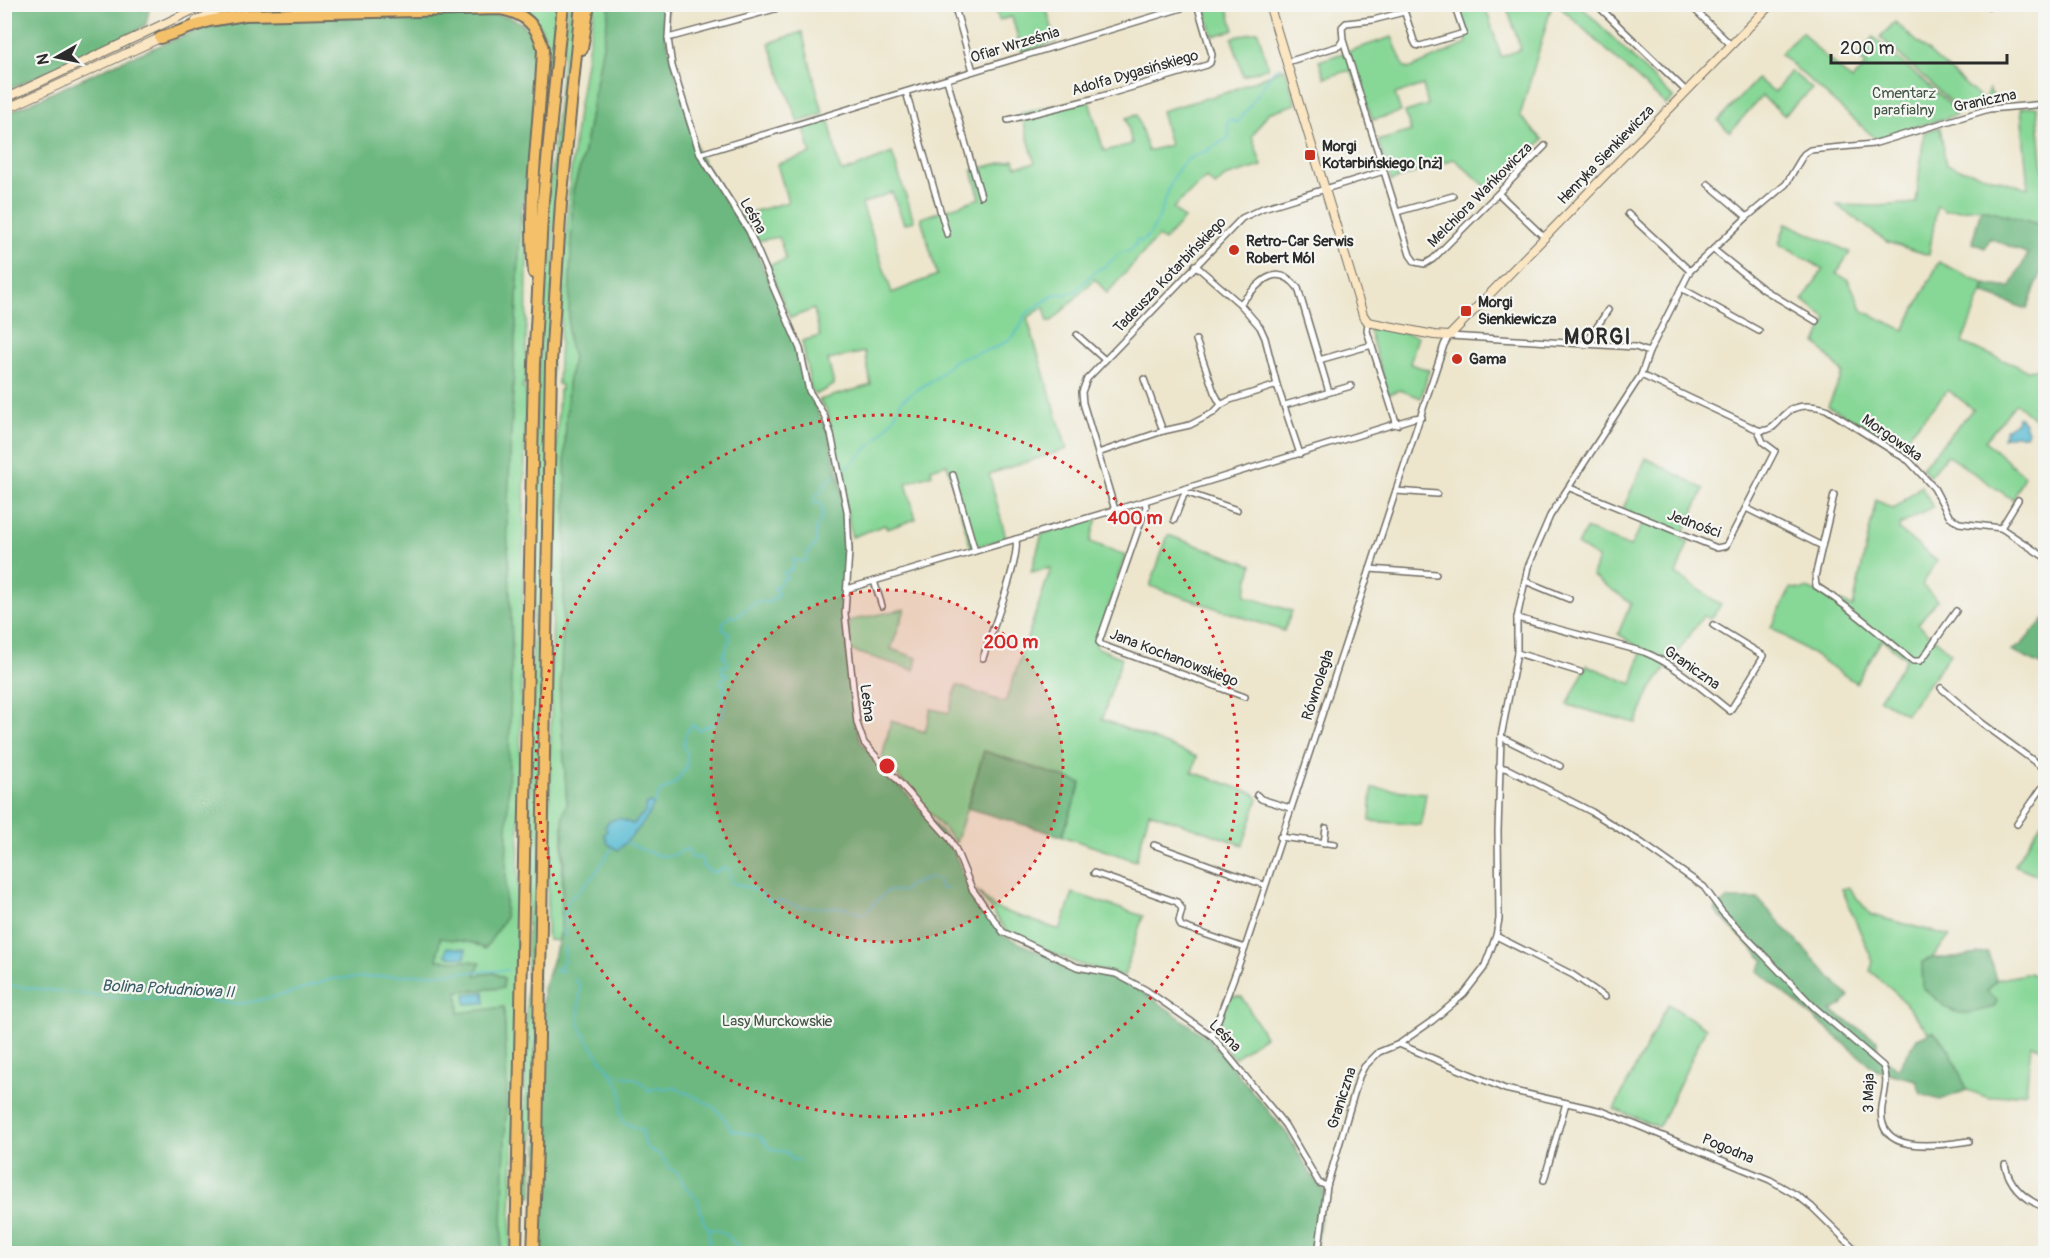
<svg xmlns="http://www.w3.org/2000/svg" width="2050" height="1258" viewBox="0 0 2050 1258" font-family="Pangolin,sans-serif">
	<rect width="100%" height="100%" fill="#f6f6f2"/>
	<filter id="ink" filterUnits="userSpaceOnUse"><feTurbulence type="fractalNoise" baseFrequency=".0167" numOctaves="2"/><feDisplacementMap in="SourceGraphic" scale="12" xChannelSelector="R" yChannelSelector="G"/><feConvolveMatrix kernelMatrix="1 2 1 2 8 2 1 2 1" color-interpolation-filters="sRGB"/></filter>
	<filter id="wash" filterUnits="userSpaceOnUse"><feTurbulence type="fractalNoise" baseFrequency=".008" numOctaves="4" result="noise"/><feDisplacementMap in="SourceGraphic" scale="24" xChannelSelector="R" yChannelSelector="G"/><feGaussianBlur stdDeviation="1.35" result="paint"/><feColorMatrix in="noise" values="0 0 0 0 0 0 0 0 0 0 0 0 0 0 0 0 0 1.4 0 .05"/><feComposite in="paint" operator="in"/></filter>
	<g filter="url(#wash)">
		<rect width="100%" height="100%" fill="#ede6cd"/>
		<!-- green -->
		<g fill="#87d797" stroke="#598161" stroke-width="1.5">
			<polygon points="577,4 563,122 555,222 532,1196 523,1196 537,397 548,203 568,5"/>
			<polygon points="1222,4 1227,5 1234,30 1213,36 1205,10"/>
			<polygon points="1456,4 1485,5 1501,57 1521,49 1506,5 1552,5 1520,116 1543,140 1490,190 1454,159 1391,181 1378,141 1411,131 1405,112 1428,105 1423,85 1395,94 1401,112 1373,120 1352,73 1347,71 1325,78 1319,61 1392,37 1404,67 1409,69 1466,44 1467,40"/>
			<polygon points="244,5 332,5 345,11 277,9 248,10"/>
			<path d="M 512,5 L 557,5 L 535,232 L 547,42 C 541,23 531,12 512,5 Z"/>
			<polygon points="595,5 610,5 583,157 573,190 568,339 573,358 568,384 565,443 566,532 560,701 567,803 563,815 562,910 559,941 548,940 547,935 555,483 559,390 561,390 561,385 558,384 559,357 569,188 578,111"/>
			<polygon points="994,5 1053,5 1046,7 1056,42 1022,52 1012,17 999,20"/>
			<polygon points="1558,5 1580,5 1673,98 1666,105"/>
			<polygon points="1895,22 1984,101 1989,89 1996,102 1962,112 1880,37"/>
			<polygon points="1258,31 1268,68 1243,76 1232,38"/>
			<polygon points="802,32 823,114 798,122 769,43"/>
			<polygon points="1802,32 1819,51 1852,80 1866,65 1857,56 1873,37 1949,103 1956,115 1876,139 1780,54"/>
			<polygon points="1285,68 1296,104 1268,113 1252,136 1262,166 1225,177 1215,186 1206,178 1173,208 1184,219 1164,241 1158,237 1107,293 1095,279 1053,320 1048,322 1044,307 1027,318 1067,449 989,474 1006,538 971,548 947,464 931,469 932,474 906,483 916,519 887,529 885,525 852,537 828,413 819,400 871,385 865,352 828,360 834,385 815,395 811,389 802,341 820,336 814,309 790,318 768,265 786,260 779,237 757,241 741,215 788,202 777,164 811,154 804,128 799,126 824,118 829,120 840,170 844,172 892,153 914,221 904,224 892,192 862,204 892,293 937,275 921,218 980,198 972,170 1014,160 1016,166 1035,163 1021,113 1088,98 1104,151 1132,144 1126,118 1137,115 1148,151 1170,145 1161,111 1228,92"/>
			<polygon points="1791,71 1812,89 1784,115 1762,96 1730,132 1718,121 1757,79 1775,92"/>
			<polygon points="2037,106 2043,170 2045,170 2045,226 1981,208 1945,211 1937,205 1929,255 1887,242 1837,205 1878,206 1916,203 1924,132 1940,127 1946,165 2028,188 2021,108"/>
			<polygon points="521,210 527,246 526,387 525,383 523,383 522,388 526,389 515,1087 510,1253 501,1253 506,1050 504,1007 459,1013 458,991 503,988 504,978 494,973 475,975 481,962 437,960 440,937 473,943 510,701 512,643 507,524"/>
			<polygon points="1786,223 1850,252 1836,274 1848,279 1863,311 1904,330 1939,262 1985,284 1962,343 2027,370 2045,368 2045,428 2016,403 1985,441 2024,476 2013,500 1947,455 1929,477 1922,467 1973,409 1948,390 1899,446 1828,406 1843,373 1816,343 1827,319 1803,300 1823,269 1779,244"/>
			<polygon points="1372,326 1418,336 1410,364 1429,370 1421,398 1400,390 1388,394 1369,330"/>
			<polygon points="1646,458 1704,489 1682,536 1683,540 1689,541 1676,574 1721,605 1710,620 1704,615 1649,692 1636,723 1567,705 1587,665 1632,684 1642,649 1618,634 1631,603 1592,576 1598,558 1577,545 1586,529 1630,547 1644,521 1622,511"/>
			<polygon points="1921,486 1933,507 1900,525 1899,530 1937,561 1922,585 1937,600 1918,624 1951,653 1906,714 1879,699 1906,659 1882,639 1856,683 1771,627 1791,588 1803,590 1807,588 1853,607 1876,500 1894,509"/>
			<polygon points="1097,518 1090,542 1125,555 1096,647 1122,658 1102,719 1197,757 1192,772 1253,793 1258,799 1243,845 1149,812 1136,861 1062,836 1081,784 984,751 956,843 882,758 891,721 925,732 931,709 949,713 957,685 1005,703 1051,568 1031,572 1042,534"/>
			<polygon points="1168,535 1252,565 1245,596 1292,611 1284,631 1150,586"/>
			<polygon points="905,609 891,649 917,658 914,670 849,650 848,621"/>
			<polygon points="1372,788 1426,793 1421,825 1370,821"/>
			<polygon points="2045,817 2045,878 2014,865"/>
			<polygon points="1848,887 1871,915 1950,936 1932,958 1922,962 1923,988 1954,1013 1987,991 1996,980 2030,973 2045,982 2045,1048 2031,1045 2026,1092 1989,1098 1967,1090 1949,1049 1933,1031 1929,1033 1900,997 1870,971 1873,962 1842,889"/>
			<polygon points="976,890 995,908 1060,930 1073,893 1143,916 1124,976 1078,964 1008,933"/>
			<polygon points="1230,996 1242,997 1265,1036 1234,1058 1215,1034"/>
			<polygon points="1668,1004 1706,1028 1659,1127 1614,1109"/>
		</g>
		<!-- forest -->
		<g fill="#6db880" stroke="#4c7256" stroke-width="1.5">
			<polygon points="4,5 5,4 150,5 146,24 140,29 5,91"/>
			<polygon points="610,5 667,5 666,38 698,154 748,232 798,349 808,391 829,435 845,509 847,549 843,613 855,723 861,742 949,841 971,891 1002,935 1069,966 1115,975 1155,1000 1209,1039 1288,1135 1314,1180 1324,1191 1316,1253 535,1254 543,989 560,937 564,866 563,815 567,803 560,701 566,532 565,443 568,384 573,358 568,339 573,190 583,157"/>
			<path d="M 499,15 C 521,18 534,30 538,52 L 528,190 L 521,210 L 507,524 L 512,643 L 505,918 L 485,949 L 473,943 L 440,938 L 437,960 L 481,962 L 475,975 L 494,973 L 504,978 L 503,988 L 458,991 L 459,1013 L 504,1007 L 507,1089 L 501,1253 L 5,1253 L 4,115 L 119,62 L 188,34 L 233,20 L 285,17 Z"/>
			<polygon points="1981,208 2045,226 2045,263 2027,309 1982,293 1985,284 2010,288 2028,254 1990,238 1985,248 1972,243"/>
			<polygon points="2045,618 2045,667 2011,651 2021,645"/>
			<polygon points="984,751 1081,783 1062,836 967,808"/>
			<polygon points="1727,899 1758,899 1849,997 1841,1006 1831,1011 1877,1040 1878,1054 1898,1069 1917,1038 1933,1031 1949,1049 1967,1090 1940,1100 1921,1094 1916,1080 1876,1070 1758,971 1764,960 1714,910"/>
			<path d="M 1988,952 L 1996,980 L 1987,991 L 1997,1001 L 1994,1007 C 1953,1019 1955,1014 1923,988 L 1922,962 L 1932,958 L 1955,958 Z"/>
		</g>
		<!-- water -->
		<g fill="#55bad3" stroke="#40727f" stroke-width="1.5">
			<polygon points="2017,417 2019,417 2025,423 2028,432 2026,435 2014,435 2003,438 2007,428 2016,422"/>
			<path d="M 650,803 L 654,804 C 646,823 632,836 618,850 L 608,844 L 604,834 L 607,831 L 605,826 L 610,821 L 618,818 L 633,824 L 645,812 L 646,805 Z"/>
			<polygon points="447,947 466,949 465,958 446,956"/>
			<polygon points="484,992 485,1003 466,1004 465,994"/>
		</g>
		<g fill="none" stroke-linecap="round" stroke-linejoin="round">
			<!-- stream -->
			<g stroke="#55bad3" stroke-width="1.5">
				<path d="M 843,471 L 878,438 L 893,419 L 902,400 L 937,377 L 953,361 L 997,347 L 1013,337 L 1022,324 L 1024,316 L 1030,311 L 1056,294 L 1068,294 L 1074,292 L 1098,269 L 1105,267 L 1120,253 L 1129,251 L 1135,245 L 1137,239 L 1141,242 C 1166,226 1163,178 1187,160 C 1192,156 1199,155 1204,152 C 1213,148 1221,142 1229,138 L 1228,122 L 1230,119 L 1237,123 C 1250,107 1262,88 1274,70 L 1281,67"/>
				<path d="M 654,804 L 660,792 L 674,784 L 686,768 L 687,754 L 683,745 L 686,733 L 692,725 L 696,726 L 698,730 L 714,723 L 721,717 L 724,711 L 725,687 L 721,683 L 722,679 L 728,676 L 727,673 L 723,673 L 721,666 L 728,666 L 727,660 L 723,656 L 730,639 L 729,633 L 722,629 L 725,620 L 731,616 L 736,617 L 757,601 L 767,603 L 779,596 L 774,587 L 779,585 L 781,580 L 787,578 L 783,573 L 792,570 L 794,565 L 793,559 L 803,562 L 806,560 L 808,552 L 816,544 L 816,527 C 823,521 824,511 821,502 L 815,504 L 814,497 L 823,490 L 824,484 L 837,474"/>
				<path d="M 626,843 C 640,847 654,857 669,856 C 676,856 680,850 687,849 L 694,859 L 699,857 L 703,861 L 702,866 L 714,873 L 722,868 L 729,869 L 731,882 L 759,891 L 770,902 L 780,901 L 800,907 L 845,908 L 861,914 L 866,912 L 887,891 L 905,891 L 907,886 L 930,878 L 938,879 L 940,888 L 948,889"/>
				<polyline points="565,937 564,915 569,899 578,892 595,874 612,848"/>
				<path d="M 555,970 C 566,966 564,956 565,946"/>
				<polyline points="556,970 564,971"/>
				<path d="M 574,979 L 580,985 C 580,997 578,1010 579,1023 C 580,1030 606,1069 613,1073 C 629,1080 638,1074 649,1091 L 658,1087 C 665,1090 669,1087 677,1088 C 678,1089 683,1092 685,1092 C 704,1101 723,1109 731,1130 L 759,1136 L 771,1149 L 789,1153 L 791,1159 L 798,1160"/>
				<polyline points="4,985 108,997 202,999 235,1004 251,1002 283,995 331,979 508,970"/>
				<path d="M 609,1071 C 615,1080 622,1087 622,1098 C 622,1107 619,1113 623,1122 L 643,1131 L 643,1139 L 647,1148 L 659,1154 L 671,1169 L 678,1173 L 685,1187 L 698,1200 L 704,1223 L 709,1229 C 728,1230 732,1241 744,1254"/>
				<polyline points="709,1254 709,1230"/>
			</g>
		</g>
	</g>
	<g filter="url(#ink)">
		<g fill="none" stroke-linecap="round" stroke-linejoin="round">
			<!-- street casing -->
			<g stroke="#6f6c64" stroke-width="8">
				<g id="street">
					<polyline points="670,4 668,38 672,66 700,154 749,231 800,349 809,391 824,415 831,434 847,511 849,551 845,613 857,723 864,743 950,839 956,850 972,889 1003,932 1077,967 1116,974 1146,990 1212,1036 1285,1125 1319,1183 1327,1186"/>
					<polyline points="954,4 973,71"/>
					<polyline points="1402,4 1414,41 1416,45 1420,46 1464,33 1454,4"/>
					<polyline points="1596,4 1686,91"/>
					<polyline points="1689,4 1731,45"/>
					<polyline points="1987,4 1989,6"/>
					<polyline points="668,38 775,9"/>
					<polyline points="1343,40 1410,255 1415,262 1425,264 1433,259 1545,146"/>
					<polyline points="1287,62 1339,46 1343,40 1342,27 1346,23 1373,20 1404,12"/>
					<polyline points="947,80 981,196"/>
					<polyline points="906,92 947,234"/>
					<polyline points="1008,120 1092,99 1207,65 1210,63 1212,55 1197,4"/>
					<polyline points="700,154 1195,4"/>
					<polyline points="1708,184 1747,217"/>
					<polyline points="1499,194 1544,237"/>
					<polyline points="1397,212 1453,196"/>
					<polyline points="1628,214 1690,271"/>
					<polyline points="1714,250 1763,289 1816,321"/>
					<polyline points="1195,265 1240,304 1260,327 1265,338 1277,385 1300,454"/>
					<polyline points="1681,288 1759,331"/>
					<path d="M 1240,304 C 1257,286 1275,259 1298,288 L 1329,392"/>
					<polyline points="1368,322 1367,331 1397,425"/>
					<polyline points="1077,335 1105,360"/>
					<polyline points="1196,340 1214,392 1221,405"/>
					<polyline points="1585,345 1608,310"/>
					<polyline points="1319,360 1372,345"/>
					<path d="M 1641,375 L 1758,430 C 1786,435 1775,395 1826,409 L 1909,461 L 1934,488 L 1949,516 L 1959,523 L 2001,528 L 2046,558"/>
					<polyline points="1144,379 1163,431"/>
					<polyline points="1285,405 1351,386"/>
					<polyline points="1098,453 1163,431 1190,425 1213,413 1221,405 1230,400 1277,385"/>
					<polyline points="953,475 975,551"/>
					<polyline points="1570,488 1717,548 1726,546 1775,451 1763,442 1758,430"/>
					<polyline points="1184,489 1185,492 1237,510"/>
					<polyline points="1396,491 1437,494"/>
					<path d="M 1834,495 L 1815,577 L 1816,586 C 1851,608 1881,635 1913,661 L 1920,661 L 1923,658 L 1956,611"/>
					<polyline points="1145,501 1146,507 1099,642 1102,645 1245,697"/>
					<polyline points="1746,508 1822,546"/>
					<polyline points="1115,510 1083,403 1082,392 1087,379 1242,218 1263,208 1384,171"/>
					<polyline points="1174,520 1185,492"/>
					<polyline points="2001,528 2018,500"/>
					<polyline points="1370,569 1436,574"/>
					<polyline points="874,581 882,606"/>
					<polyline points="1525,581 1569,599"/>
					<polyline points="847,589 1145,501 1414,418 1422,417"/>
					<path d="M 1517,618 L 1644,652 C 1676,665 1702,689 1730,711 L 1764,656 L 1713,625"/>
					<polyline points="1517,653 1580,672"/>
					<path d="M 983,658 C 991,633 1020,561 1016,539"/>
					<polyline points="1941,688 1982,723 2046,770"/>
					<polyline points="1501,737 1560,766"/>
					<path d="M 1499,767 L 1508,769 L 1592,812 L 1642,843 L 1704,887 L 1722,912 L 1814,1007 L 1883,1066 C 1889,1079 1884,1094 1882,1107 C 1875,1157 1940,1145 1969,1141"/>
					<polyline points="1257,795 1261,799 1290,808"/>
					<polyline points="2017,824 2046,782"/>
					<polyline points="1280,837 1335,844"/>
					<polyline points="1324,843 1326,828"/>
					<polyline points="1154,845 1264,885"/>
					<polyline points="1094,873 1177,902 1182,909 1179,921 1181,926 1245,948"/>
					<polyline points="1496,936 1573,975 1605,997"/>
					<polyline points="1212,1036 1245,948 1444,345 1449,336 1635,347 1649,352"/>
					<polyline points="1399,1044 1505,1089 1602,1111 1770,1180 1798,1196 1812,1207 1860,1254"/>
					<path d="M 2005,1165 C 2010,1187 2025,1200 2046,1208"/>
					<polyline points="1544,1180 1566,1103"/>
					<polyline points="1318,1254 1327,1186 1359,1077 1364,1067 1379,1052 1399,1044 1432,1021 1464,994 1484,968 1496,936 1499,919 1498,831 1501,737 1517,653 1517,618 1528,567 1550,516 1641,375 1649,352 1690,271 1747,217 1786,184 1804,154 1810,150 1873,144 1989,109 2046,104"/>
				</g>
			</g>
			<!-- secondary casing -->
			<g stroke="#6f6c64" stroke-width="10">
				<g id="secondary">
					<polyline points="1269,4 1363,315 1368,322 1434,335 1449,336 1771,4"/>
					<polyline points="196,21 231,4"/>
					<polyline points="4,99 206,4"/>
					<polyline points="4,110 164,36"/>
					<polyline points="2038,1254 2046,1242"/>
				</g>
			</g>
			<!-- highway casing -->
			<g stroke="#6f6c64" stroke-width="14">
				<g id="highway">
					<path d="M 160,38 L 209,21 L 245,15 L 500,9 C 524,13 538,25 543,49 C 540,124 527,198 534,273"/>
					<polyline points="582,49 589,4"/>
					<polyline points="516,1254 534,364 543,200 563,4"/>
					<polyline points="533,1254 537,1146 551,362 561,203 581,4"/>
				</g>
			</g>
			<!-- street -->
			<use href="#street" stroke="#fff" stroke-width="5"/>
			<!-- secondary -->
			<use href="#secondary" stroke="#fbe6c3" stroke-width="8"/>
			<!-- highway -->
			<use href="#highway" stroke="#f4c16a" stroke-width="10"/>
		</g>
	</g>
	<!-- distance rings -->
	<circle cx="887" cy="766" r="176" fill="#d62828" fill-opacity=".12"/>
	<g fill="none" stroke="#d62828" stroke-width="3" stroke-dasharray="3 6">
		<circle cx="887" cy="766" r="176"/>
		<circle cx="887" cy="766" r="351"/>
	</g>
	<!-- markers -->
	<g fill="#c8321e" stroke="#f6f6f2" stroke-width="2">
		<rect x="1304" y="149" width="12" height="12" rx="3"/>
		<circle cx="1234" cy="250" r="6"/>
		<rect x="1460" y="305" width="12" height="12" rx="3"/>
		<circle cx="1457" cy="359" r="6"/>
	</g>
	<g text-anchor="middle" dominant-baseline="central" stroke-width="4.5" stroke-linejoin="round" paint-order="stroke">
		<!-- street labels -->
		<g font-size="15" fill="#2b2b2b" stroke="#f6f6f2">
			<text transform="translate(1015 45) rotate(-17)">Ofiar Września</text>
			<text transform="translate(1135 73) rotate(-16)">Adolfa Dygasińskiego</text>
			<text transform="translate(1985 101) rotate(-12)">Graniczna</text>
			<text transform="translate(1606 155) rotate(-46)">Henryka Sienkiewicza</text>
			<text transform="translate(1480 195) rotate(-45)">Melchiora Wańkowicza</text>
			<text transform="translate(753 216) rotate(60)">Leśna</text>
			<text transform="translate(1170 275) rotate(-46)">Tadeusza Kotarbińskiego</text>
			<text transform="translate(1892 438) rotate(35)">Morgowska</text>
			<text transform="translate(1694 524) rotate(20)">Jedności</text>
			<text transform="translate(1174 658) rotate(21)">Jana Kochanowskiego</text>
			<text transform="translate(1692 668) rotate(35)">Graniczna</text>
			<text transform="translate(1318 685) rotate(-72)">Równoległa</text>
			<text transform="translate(867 703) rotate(83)">Leśna</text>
			<text transform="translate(1225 1036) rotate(45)">Leśna</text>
			<text transform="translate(1869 1093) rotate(-89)">3 Maja</text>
			<text transform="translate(1342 1098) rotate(-72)">Graniczna</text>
			<text transform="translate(1728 1149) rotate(23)">Pogodna</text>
		</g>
		<!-- park labels -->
		<g font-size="15" fill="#425646" stroke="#f6f6f2">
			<text x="1904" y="93">Cmentarz<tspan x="1904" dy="17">parafialny</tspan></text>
			<text x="777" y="1021">Lasy Murckowskie</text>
		</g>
		<!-- poi labels -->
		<g font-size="15" font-weight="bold" fill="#2b2b2b" stroke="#f6f6f2" text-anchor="start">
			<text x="1322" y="146">Morgi<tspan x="1322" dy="17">Kotarbińskiego [nż]</tspan></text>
			<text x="1246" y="241">Retro-Car Serwis<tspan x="1246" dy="17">Robert Mól</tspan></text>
			<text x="1478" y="302">Morgi<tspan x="1478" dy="17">Sienkiewicza</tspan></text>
			<text x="1469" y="359">Gama</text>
		</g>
		<!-- water labels -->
		<g font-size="16" font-style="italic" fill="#3a5d66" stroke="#f6f6f2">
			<text transform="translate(168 989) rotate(3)">Bolina Południowa II</text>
		</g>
		<!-- district labels -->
		<g font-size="21" font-weight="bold" letter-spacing="1.5" fill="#2b2b2b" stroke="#f6f6f2">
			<text x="1598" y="337">MORGI</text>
		</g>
	</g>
	<circle cx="887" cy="766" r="9" fill="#d62828" stroke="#f6f6f2" stroke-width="3"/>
	<g font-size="18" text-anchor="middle" font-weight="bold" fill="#d62828" stroke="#f6f6f2" stroke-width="4.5" stroke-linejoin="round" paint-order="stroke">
		<text x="1135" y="524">400 m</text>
		<text x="1011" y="648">200 m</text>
	</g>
	<!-- margin -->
	<rect width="2050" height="1258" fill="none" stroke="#f6f6f2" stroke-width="24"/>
	<!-- north arrow -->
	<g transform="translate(57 57) rotate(261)" stroke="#f6f6f2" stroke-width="4.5" paint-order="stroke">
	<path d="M0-4.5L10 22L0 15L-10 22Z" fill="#2b2b2b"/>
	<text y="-9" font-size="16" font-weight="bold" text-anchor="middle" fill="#2b2b2b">N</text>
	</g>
	<!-- scale -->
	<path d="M1831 54v9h176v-9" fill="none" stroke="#2b2b2b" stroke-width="3"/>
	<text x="1840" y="54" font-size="18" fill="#2b2b2b" stroke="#f6f6f2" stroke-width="4.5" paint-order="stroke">200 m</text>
</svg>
